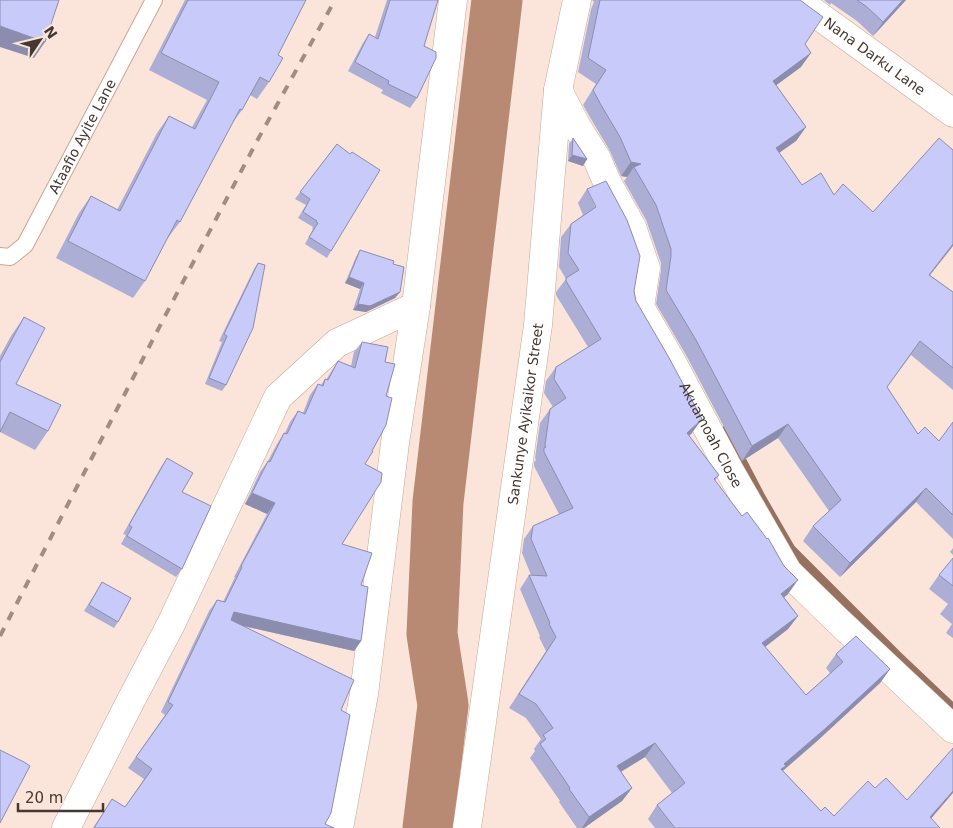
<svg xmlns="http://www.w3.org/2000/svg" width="953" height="828" viewBox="0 0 953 828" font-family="'DejaVu Sans',sans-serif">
	<rect width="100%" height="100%" fill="#fbe5da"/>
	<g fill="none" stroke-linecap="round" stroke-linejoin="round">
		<!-- stream -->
		<polyline stroke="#96715f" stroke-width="9" points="726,430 761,497 791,549 897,655 953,708"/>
		<!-- river -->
		<polyline stroke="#b88a73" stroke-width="51" points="428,828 443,705 432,634 438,502 497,0"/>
		<!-- lane casing -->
		<g stroke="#c8a694" stroke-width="18">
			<g id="lane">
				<path id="s1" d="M 0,256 L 10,257 L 25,245 L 154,0"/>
			</g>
		</g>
		<!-- street casing -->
		<g stroke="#c8a694" stroke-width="29">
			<g id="street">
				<path id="s2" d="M 797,0 L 953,113"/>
				<path id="s3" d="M 558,90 L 577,127 L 597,159 L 607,182 L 632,227 L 646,268 L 640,307 L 672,362 L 731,473 L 788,572 L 835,618 L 953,729"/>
				<polyline points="66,828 127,708 171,624 278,397 337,343 416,306"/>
				<polyline points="339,828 364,694 395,443 416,306 453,0"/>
				<path id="s4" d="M 467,828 L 538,325 L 558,90 L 577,0"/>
			</g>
		</g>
		<!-- lane -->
		<use href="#lane" stroke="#fff" stroke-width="16"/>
		<!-- street -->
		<use href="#street" stroke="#fff" stroke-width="28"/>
		<!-- rail -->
		<polyline stroke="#9f8d84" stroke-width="4" stroke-dasharray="9 9" stroke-linecap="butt" points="0,636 164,318 257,141 335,0"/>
	</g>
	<!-- wall -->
	<g fill="#acaed6">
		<polygon points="185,0 306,0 278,55 269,82 257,99 250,95 242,110 231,125 180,222 167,239 145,281 133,298 56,258 79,213 91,196 117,210 157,133 169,116 192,127 207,100 149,70"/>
		<polygon points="387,0 438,0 424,46 417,98 410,108 381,93 383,90 348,71 363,43 369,34 375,37"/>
		<polygon points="592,0 800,0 805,44 801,67 776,85 806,127 796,141 779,153 802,185 834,195 930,275 953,292 953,390 911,355 887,387 918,434 939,441 953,422 953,539 916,502 840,577 803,541 813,526 829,511 778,438 742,461 686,355 656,304 661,270 661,263 646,220 624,181 627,177 621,176 610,151 591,119 583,105 596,84 578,72 591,9 594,2"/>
		<polygon points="824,0 906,0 873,36 857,21 831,3 830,5"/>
		<polygon points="573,138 587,159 583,166 568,161 569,144"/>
		<polygon points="337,144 331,251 327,258 305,244 313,229 312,229 313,227 298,218 306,205 295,199"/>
		<polygon points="587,189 634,291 636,301 692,433 689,436 719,475 715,481 788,594 784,597 798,616 788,629 765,647 806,695 830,673 826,668 836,654 890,669 880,683 816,742 783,771 821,811 834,816 875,788 907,800 931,819 940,828 655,828 648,819 657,805 672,793 645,757 621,772 632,788 622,801 584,828 577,828 559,802 560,801 530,758 535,751 534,749 541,739 526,718 509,708 546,651 539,637 540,636 520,589 529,575 531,575 522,553 524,539 533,526 559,514 534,466 534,462 536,460 535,458 540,423 550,409 553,407 544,393 546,381 556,367 588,347 556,295 556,292 566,279 559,267 561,237 571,224 583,215 578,203"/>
		<polygon points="360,250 393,264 400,292 395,298 366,312 353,310 360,289 345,283 356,257"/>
		<polygon points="258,263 226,385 222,391 205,384 222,342 219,341 254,269"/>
		<polygon points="24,317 16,384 48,431 35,450 0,432 0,356 11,336"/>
		<polygon points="362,342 365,464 342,544 361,585 361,641 354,651 243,626 341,710 325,824 334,828 93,828 112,799 125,807 144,779 128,768 165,715 161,712 209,611 217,600 223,602 235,577 234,577 267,514 245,504 260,472 268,461 277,444 284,433 285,433 290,422 298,411 303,413 310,395 318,384 321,385 325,379 326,380 331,372 338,361 351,366 354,352"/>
		<polygon points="167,458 182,492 182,569 176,577 121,544 126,535 123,534 161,467"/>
		<polygon points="953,548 953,555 950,552"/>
		<polygon points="953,558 953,638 946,633 952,624 940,614 948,604 929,589 939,575"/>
		<polygon points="102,582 118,622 114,628 84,611"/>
	</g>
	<!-- shaded-wall -->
	<g fill="#8c8dae">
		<polygon points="903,0 906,0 873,36 883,22"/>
		<polygon points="0,26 45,42 34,58 0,47"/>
		<polygon points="811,53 801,67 763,95 773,81"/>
		<polygon points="806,127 796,141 766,162 776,148"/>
		<polygon points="572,155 587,159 583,166 568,161"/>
		<polygon points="631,162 641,164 634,167 627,177 621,176"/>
		<polygon points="953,244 953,246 919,289 929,275"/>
		<polygon points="349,277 364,283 360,289 345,283"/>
		<polygon points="400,292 395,298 366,312 353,310 358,304"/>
		<polygon points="702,419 692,433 677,447 687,433"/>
		<polygon points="788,424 778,438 742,461 752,446"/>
		<polygon points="926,488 916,502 840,577 850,563"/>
		<polygon points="252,493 275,503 267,514 245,504"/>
		<polygon points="798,580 788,594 772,608 781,594"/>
		<polygon points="234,612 361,641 354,651 226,622"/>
		<polygon points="798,616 788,629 752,657 762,643"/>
		<polygon points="890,669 880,683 816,742 780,773 771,783 784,764"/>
		<polygon points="655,743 645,757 607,780 617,766"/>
		<polygon points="632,788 622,801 584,828 582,828 589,817"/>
		<polygon points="953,791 953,793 923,828 930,817"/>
	</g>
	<!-- building -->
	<g fill="#c8caf9" stroke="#8c8dae">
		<polygon points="0,0 59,0 45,42 0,26"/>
		<polygon points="188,0 306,0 278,55 283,58 269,82 260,77 242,110 240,109 180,222 177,220 145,281 68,241 91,196 120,211 169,116 195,129 219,82 161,53"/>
		<polygon points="390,0 438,0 424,46 436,52 436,58 417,98 388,84 389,81 355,62 369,34 378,39"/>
		<polygon points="600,0 800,0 823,17 805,44 811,53 773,81 806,127 776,148 802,185 821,173 834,195 843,184 873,212 939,138 953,150 953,244 929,275 953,292 953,368 920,341 887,387 918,434 925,427 939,441 953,422 953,515 926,488 850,563 813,526 841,500 788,424 752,446 696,340 666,290 671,256 671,249 656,205 634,167 641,164 631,162 620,137 601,105 593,90 606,70 588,58"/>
		<polygon points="857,0 903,0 883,22 867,7"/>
		<polygon points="573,138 587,159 572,155"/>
		<polygon points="337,144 350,154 352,152 380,170 331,251 309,237 318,223 316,222 317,221 303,212 310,199 300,192"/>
		<polygon points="606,181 627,220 640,256 634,291 636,301 668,356 702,419 687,433 719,475 714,479 742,516 747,512 767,539 768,538 784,566 798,580 781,594 798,616 762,643 806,695 843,662 836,654 856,636 890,669 826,728 784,764 786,766 781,769 821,811 825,807 834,816 868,781 875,788 886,778 907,800 953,748 953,791 930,817 940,828 675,828 657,805 685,783 655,743 617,766 632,788 589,817 569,789 570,788 540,744 546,739 543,735 553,728 536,704 519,694 556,637 549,624 550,623 529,575 547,576 531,539 533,526 573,508 544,452 544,448 546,447 545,445 550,409 566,398 554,379 556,367 601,339 566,281 566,278 579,270 568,253 571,224 596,207 587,189"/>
		<polygon points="360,250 394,261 393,264 404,267 400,292 370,306 358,304 364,283 349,277"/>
		<polygon points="258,263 265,265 253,328 226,385 209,378 227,336 224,334"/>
		<polygon points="24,317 45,328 16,384 61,405 48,431 10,412 0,432 0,362"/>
		<polygon points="362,342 388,347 385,362 395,364 386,396 392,398 386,425 372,451 373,451 365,464 382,473 381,482 342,544 372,553 361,585 368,587 361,641 234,612 231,620 354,680 341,710 350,715 331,813 325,824 334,828 94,828 112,799 125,807 152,769 136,757 173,705 168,702 217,600 225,602 242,567 241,566 275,503 252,493 268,461 270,462 284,433 287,434 298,411 305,414 318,384 323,386 325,379 328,380 338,361 355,368"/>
		<polygon points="167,458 193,473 182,492 211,506 182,569 127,536 132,527 129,525"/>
		<polygon points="953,558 953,586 939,575"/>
		<polygon points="102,582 131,598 118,622 89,605"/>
		<polygon points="0,750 24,762 30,766 0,823"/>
	</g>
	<g text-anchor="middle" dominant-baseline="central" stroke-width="4" stroke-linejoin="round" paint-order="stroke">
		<!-- street labels -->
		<g font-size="14" fill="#463831" stroke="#fbe5da">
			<text stroke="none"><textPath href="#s2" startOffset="96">Nana Darku Lane</textPath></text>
			<text stroke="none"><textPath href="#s1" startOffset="152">Ataafio Ayite Lane</textPath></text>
			<text stroke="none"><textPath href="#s4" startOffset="418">Sankunye Ayikaikor Street</textPath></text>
			<text stroke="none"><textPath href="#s3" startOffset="385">Akuamoah Close</textPath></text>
		</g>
	</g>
	<!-- north arrow -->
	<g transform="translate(40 40) rotate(55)" stroke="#fbe5da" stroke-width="4" paint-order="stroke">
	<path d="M0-4L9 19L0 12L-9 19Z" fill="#463831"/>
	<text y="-8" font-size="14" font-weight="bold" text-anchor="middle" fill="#463831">N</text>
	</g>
	<!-- scale -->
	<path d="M18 803v8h85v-8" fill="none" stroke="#463831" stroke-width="2.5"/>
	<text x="25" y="803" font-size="15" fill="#463831" stroke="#fbe5da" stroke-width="4" paint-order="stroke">20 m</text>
</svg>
